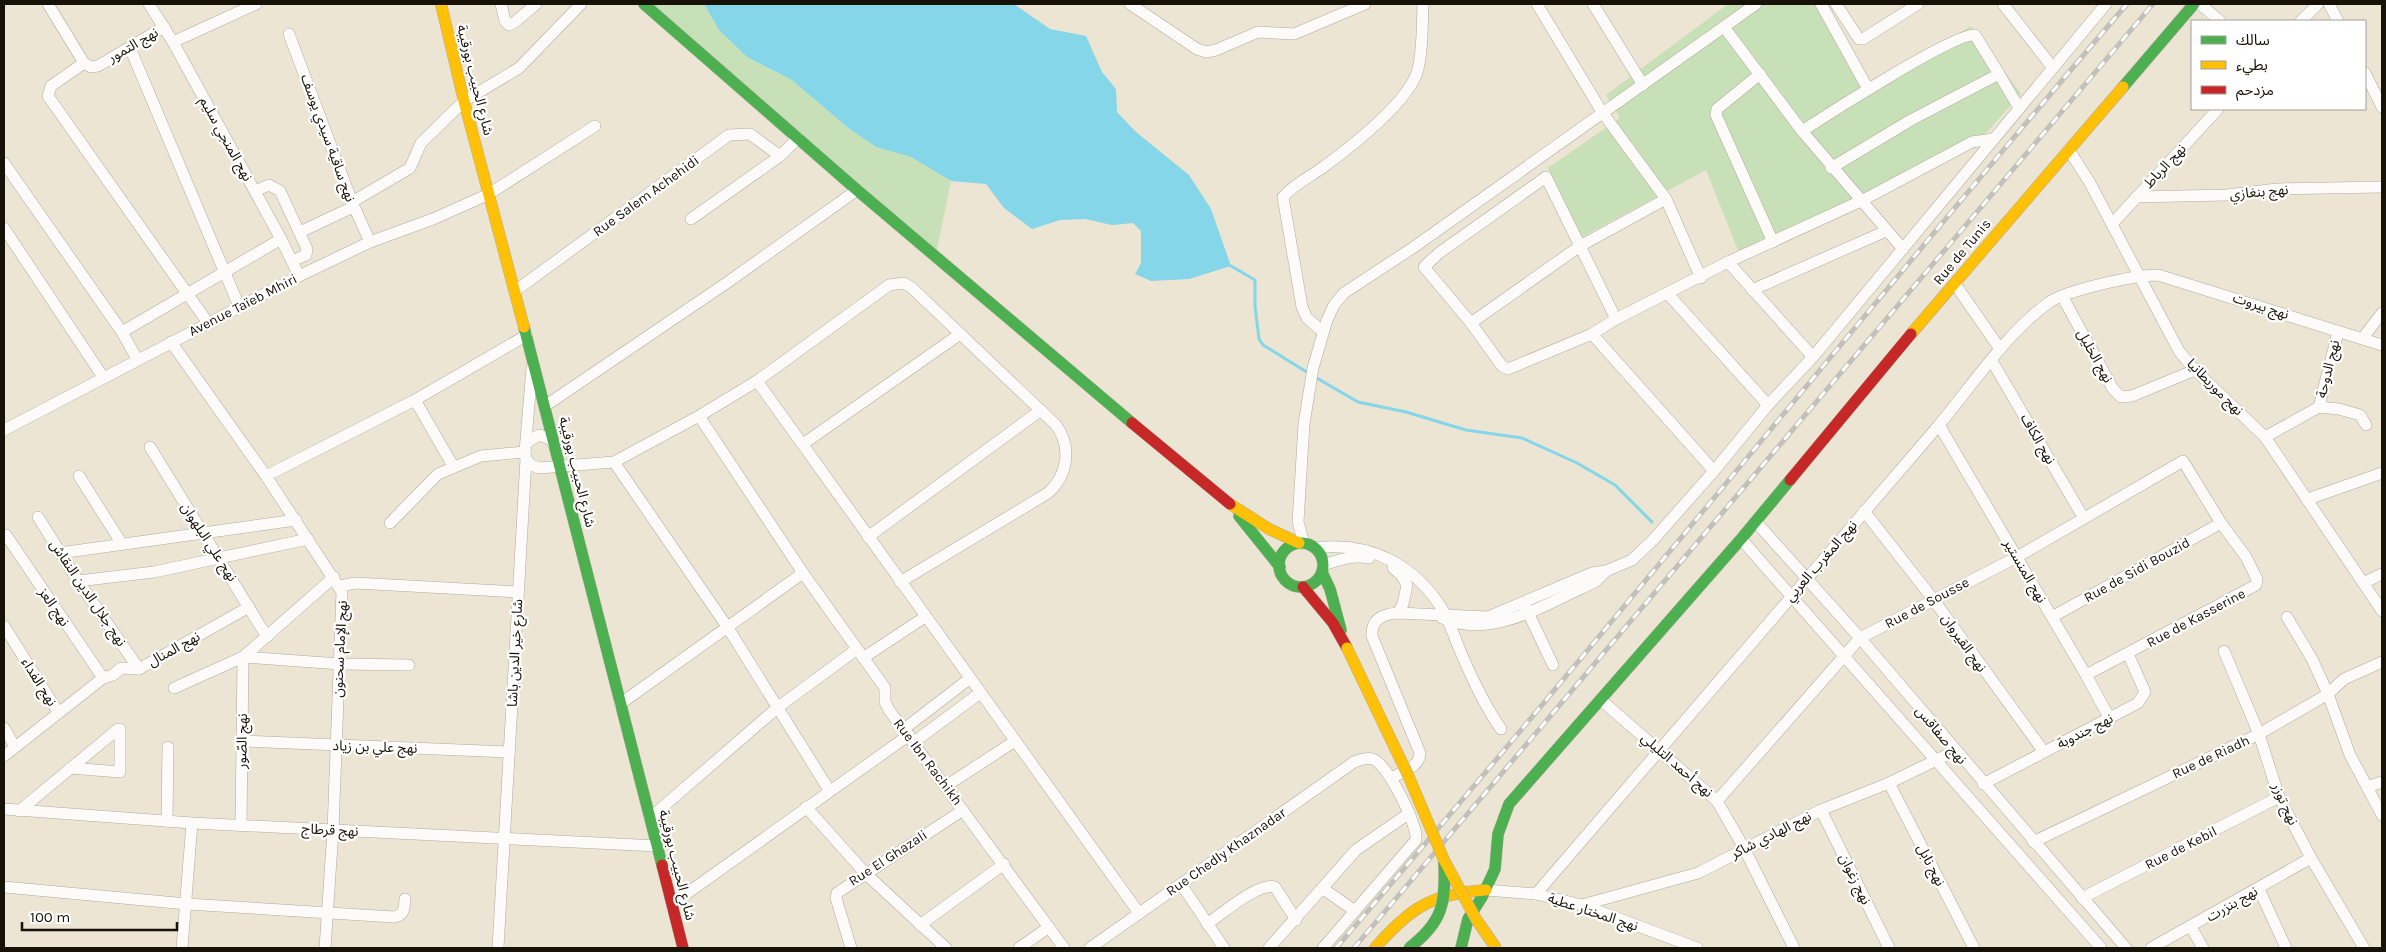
<svg xmlns="http://www.w3.org/2000/svg" width="2386" height="952" viewBox="0 0 2386 952" font-family="Karla,'Noto Sans Arabic',sans-serif">
	<rect width="100%" height="100%" fill="#ece5d4"/>
	<!-- green -->
	<g fill="#c8e0b8">
		<polygon points="651,4 704,4 719,30 747,57 792,80 847,127 876,147 911,157 951,181 935,259"/>
		<polygon points="1728,4 1823,4 1872,85 1971,26 2021,94 1977,143 1740,255 1706,170 1582,237 1548,168 1620,118 1606,95"/>
	</g>
	<!-- water -->
	<polygon fill="#84d6e8" points="704,4 1014,4 1050,29 1086,36 1102,72 1116,89 1117,112 1136,132 1189,175 1211,209 1231,266 1189,279 1151,281 1135,274 1141,263 1141,231 1133,223 1112,225 1085,219 1060,220 1032,229 1004,208 986,184 951,181 911,157 876,147 847,127 792,80 747,57 719,30"/>
	<g fill="none" stroke-linecap="round" stroke-linejoin="round">
		<!-- stream -->
		<g stroke="#84d6e8" stroke-width="3">
			<polyline points="1231,266 1255,280 1255,306 1259,339 1263,345 1310,374"/>
			<polyline points="1315,377 1358,402 1406,412 1466,430 1522,438 1577,463 1615,485 1652,522"/>
		</g>
		<!-- street casing -->
		<g stroke="#b0aa9d" stroke-width="12">
			<g id="street">
				<polyline points="48,4 84,63 91,67 98,66 164,27"/>
				<polyline points="149,4 173,42 281,239 299,276"/>
				<polyline points="501,4 505,21 509,25 515,22 536,4"/>
				<polyline points="1130,4 1197,49 1206,52 1216,50 1258,32 1294,34 1365,4"/>
				<polyline points="1537,4 1602,112 1666,199 1701,278"/>
				<polyline points="1593,4 1643,85"/>
				<polyline points="1821,4 1868,89"/>
				<polyline points="1836,4 1859,39 1863,39 1918,4"/>
				<polyline points="2003,4 2053,68"/>
				<polyline points="2200,4 2220,21"/>
				<polyline points="2329,4 2338,21"/>
				<polyline points="2301,21 2318,4"/>
				<polyline points="1724,27 1802,131 1903,249"/>
				<polyline points="289,34 352,202 370,242"/>
				<polyline points="173,42 256,4"/>
				<polyline points="130,48 239,306"/>
				<polyline points="84,63 51,86 48,96 208,323"/>
				<polyline points="2365,73 2382,107"/>
				<polyline points="1760,74 1717,109 1716,115 1773,242"/>
				<polyline points="1999,74 2019,108"/>
				<path d="M 1802,131 C 1825,116 1956,32 1975,35 L 1999,74 L 1911,120 L 1831,168"/>
				<polyline points="2069,150 2090,183 2179,351 2195,370 2265,437 2382,611"/>
				<polyline points="4,163 122,332 137,359"/>
				<polyline points="255,191 269,185 280,191 307,249 306,255 292,261"/>
				<polyline points="2136,197 2227,195 2277,189 2382,187"/>
				<polyline points="352,202 410,168 421,143 464,101 519,68 581,4"/>
				<polyline points="691,219 780,156 798,138"/>
				<polyline points="2112,224 2218,109"/>
				<polyline points="4,228 103,377"/>
				<polyline points="300,232 353,207"/>
				<polyline points="1728,262 1813,357"/>
				<polyline points="1955,284 2000,349"/>
				<polyline points="1752,290 1886,231"/>
				<polyline points="515,291 729,135 750,134 780,156"/>
				<polyline points="1668,294 1768,405"/>
				<polyline points="2062,296 2113,389 2121,397 2132,396 2195,370"/>
				<polyline points="1616,319 1546,177 1439,253 1424,267 1471,323 1502,366 1508,369 1592,334 1616,319 1728,262 1863,200 1972,142 1993,139"/>
				<polyline points="1471,323 1580,246 1666,199"/>
				<polyline points="122,332 281,239"/>
				<path d="M 1323,332 L 1307,318 L 1302,307 L 1283,197 C 1295,183 1312,176 1326,165 C 1352,146 1411,100 1418,69 C 1423,49 1422,25 1423,4"/>
				<polyline points="1592,334 1714,471"/>
				<polyline points="2362,339 2382,313"/>
				<polyline points="171,342 266,476 342,592 333,830 325,948"/>
				<polyline points="1992,361 2083,517"/>
				<polyline points="757,381 1139,913"/>
				<polyline points="415,400 453,466"/>
				<polyline points="545,406 728,282 857,190"/>
				<polyline points="2319,407 2339,409 2360,415 2366,425"/>
				<polyline points="699,416 803,573 885,688 885,702 889,710 1064,948"/>
				<polyline points="1939,425 2086,675 2110,719"/>
				<polyline points="4,430 299,276 370,242 433,219 489,194 595,126"/>
				<polyline points="2265,437 2319,407 2338,332"/>
				<polyline points="526,443 539,435 550,439 554,445"/>
				<polyline points="803,444 960,334"/>
				<polyline points="150,447 267,637"/>
				<path d="M 526,459 L 531,465 L 539,468 L 614,462 L 699,416 L 757,381 L 889,285 L 904,283 L 912,288 L 1056,425 C 1072,447 1068,475 1048,493 L 900,582"/>
				<polyline points="614,462 728,628 829,790"/>
				<polyline points="79,476 122,544"/>
				<polyline points="266,476 415,400 527,335"/>
				<polyline points="2308,499 2382,473"/>
				<polyline points="1864,511 1933,599 2044,752"/>
				<polyline points="38,517 78,581 139,669"/>
				<polyline points="1756,522 1860,638 2126,948"/>
				<polyline points="390,523 438,474 481,456 525,452"/>
				<polyline points="6,535 103,678"/>
				<polyline points="868,537 1041,410"/>
				<polyline points="1741,539 2101,948"/>
				<polyline points="1304,544 1298,522 1304,424 1313,368 1327,320 1334,305 1344,293 1414,247 1756,4"/>
				<path d="M 1315,548 C 1370,541 1416,565 1444,612 C 1450,623 1454,636 1459,648 C 1471,676 1483,703 1501,729"/>
				<polyline points="60,553 296,520"/>
				<path d="M 1323,565 C 1339,560 1352,555 1369,558"/>
				<polyline points="1393,568 1402,576 1407,585 1403,604 1398,613"/>
				<polyline points="78,581 154,572 308,539"/>
				<polyline points="2363,583 2382,574"/>
				<polyline points="340,586 355,583 518,592"/>
				<polyline points="1525,606 1553,665"/>
				<polyline points="2052,617 2221,523"/>
				<polyline points="2287,617 2312,659 2328,694 2350,755 2382,815"/>
				<path d="M 1442,618 C 1490,639 1540,607 1584,587 L 1596,581 L 1606,571"/>
				<polyline points="4,626 58,712"/>
				<polyline points="2224,651 2259,734 2279,797 2311,858 2364,948"/>
				<polyline points="243,657 340,664 409,665"/>
				<polyline points="863,658 925,617"/>
				<polyline points="174,688 243,657 334,577"/>
				<polyline points="1601,700 1717,801 1744,848 1794,948"/>
				<polyline points="620,704 803,573"/>
				<polyline points="4,728 15,747"/>
				<polyline points="904,729 969,679"/>
				<polyline points="242,741 509,752"/>
				<polyline points="914,742 980,693"/>
				<polyline points="4,756 103,678 113,675 121,668 139,669 249,607"/>
				<path d="M 1391,778 C 1402,772 1420,767 1420,753 L 1372,636 C 1371,619 1383,614 1398,613 L 1488,617 L 1592,573 L 1606,571 L 1632,560 L 1653,540 L 1714,471 L 1768,405 L 1813,357 L 2106,4"/>
				<polyline points="1889,783 1974,948"/>
				<polyline points="1983,784 2138,703 2145,692 2128,654"/>
				<polyline points="946,786 1015,741"/>
				<polyline points="2367,787 2382,782"/>
				<polyline points="1717,801 1860,638 2017,557 2183,461 2221,523 2246,557 2257,579 2256,585 2086,675"/>
				<polyline points="806,807 866,874 946,948"/>
				<polyline points="4,809 192,823 657,846"/>
				<polyline points="1821,810 1889,948"/>
				<polyline points="19,811 118,729 120,729 120,772 70,768"/>
				<polyline points="650,818 777,708 857,649"/>
				<polyline points="167,821 168,747"/>
				<polyline points="241,825 243,657"/>
				<polyline points="2033,842 2259,734 2328,694 2344,679 2382,662"/>
				<polyline points="1181,884 1224,948"/>
				<path d="M 4,887 L 187,904 L 394,917 C 405,915 404,908 405,899"/>
				<polyline points="1322,888 1355,911"/>
				<polyline points="2259,889 2286,948"/>
				<polyline points="1486,890 1536,894 1582,905 1697,948"/>
				<path d="M 1536,894 L 1939,425 C 1973,384 2006,334 2048,303 C 2066,290 2136,275 2158,275 L 2382,345"/>
				<polyline points="2082,898 2279,797"/>
				<polyline points="672,904 909,735"/>
				<polyline points="1582,905 1698,873 1821,810 1889,783 1955,751"/>
				<path d="M 1207,924 C 1222,914 1258,882 1275,887 L 1296,920"/>
				<polyline points="920,925 1004,864"/>
				<polyline points="2191,927 2203,948"/>
				<polyline points="182,948 192,823"/>
				<polyline points="498,948 526,459 525,452 532,368"/>
				<polyline points="851,948 836,898 837,893 963,810"/>
				<polyline points="1019,948 1049,927"/>
				<path d="M 1090,948 L 1354,762 C 1360,760 1366,757 1373,759 C 1388,765 1418,825 1416,840 L 1323,948"/>
				<polyline points="1269,948 1356,850 1408,814"/>
				<polyline points="2151,948 2311,858"/>
			</g>
		</g>
		<!-- fast casing -->
		<g stroke="#b0aa9d" stroke-width="12">
			<g id="fast">
				<polyline points="644,4 857,190 1132,423"/>
				<polyline points="2123,87 2194,4"/>
				<polyline points="524,327 662,865"/>
				<polyline points="1239,516 1280,567"/>
				<circle cx="1301" cy="565" r="22"/>
				<polyline points="1322,572 1330,589 1341,630"/>
				<polyline points="1461,948 1468,919 1482,897 1495,869 1498,834 1509,804 1741,539 1790,480"/>
			</g>
		</g>
		<!-- slow casing -->
		<g stroke="#b0aa9d" stroke-width="12">
			<g id="slow">
				<polyline points="441,4 464,101 524,327"/>
				<polyline points="1911,334 2123,87"/>
				<polyline points="1230,504 1269,529 1299,543"/>
				<path d="M 1375,948 C 1411,907 1431,894 1486,890"/>
			</g>
		</g>
		<!-- jam casing -->
		<g stroke="#b0aa9d" stroke-width="12">
			<g id="jam">
				<polyline points="1132,423 1230,504"/>
				<polyline points="1790,480 1911,334"/>
				<polyline points="1303,587 1333,623 1347,648"/>
				<polyline points="662,865 683,948"/>
			</g>
		</g>
		<!-- street -->
		<use href="#street" stroke="#fcfbf9" stroke-width="11"/>
		<!-- fast -->
		<use href="#fast" stroke="#4caf50" stroke-width="11"/>
		<!-- slow -->
		<use href="#slow" stroke="#ffc107" stroke-width="11"/>
		<!-- jam -->
		<use href="#jam" stroke="#c62828" stroke-width="11"/>
		<!-- rail casing -->
		<g stroke="#c2c0ba" stroke-width="5">
			<g id="rail">
				<path d="M 1336,948 C 1604,637 1860,316 2127,4"/>
				<polyline points="1354,948 2153,4"/>
			</g>
		</g>
		<!-- rail -->
		<use href="#rail" stroke="#fff" stroke-width="3" stroke-dasharray="9" stroke-linecap="butt"/>
		<!-- fast-bridge casing -->
		<g stroke="#b0aa9d" stroke-width="12" stroke-linecap="butt">
			<path id="fast-bridge" d="M 1409,948 C 1443,922 1446,903 1444,862"/>
		</g>
		<!-- slow-bridge casing -->
		<g stroke="#b0aa9d" stroke-width="12" stroke-linecap="butt">
			<polyline id="slow-bridge" points="1347,648 1408,775 1444,860 1476,919 1496,948"/>
		</g>
		<!-- fast-bridge -->
		<use href="#fast-bridge" stroke="#4caf50" stroke-width="11"/>
		<!-- slow-bridge -->
		<use href="#slow-bridge" stroke="#ffc107" stroke-width="11"/>
	</g>
	<g text-anchor="middle" dominant-baseline="central" stroke-width="4.5" stroke-linejoin="round" paint-order="stroke">
		<!-- street labels -->
		<g font-size="14" fill="#171207" stroke="#fff">
			<text transform="translate(133 45) rotate(-30)">نهج التمور</text>
			<text transform="translate(475 80) rotate(76)">شارع الحبيب بورقيبة</text>
			<text transform="translate(328 138) rotate(70)">نهج ساقية سيدي يوسف</text>
			<text transform="translate(226 139) rotate(61)">نهج المنجي سليم</text>
			<text transform="translate(2165 166) rotate(-47)">نهج الرباط</text>
			<text transform="translate(2259 192) rotate(-5)">نهج بنغازي</text>
			<text transform="translate(646 196) rotate(-36)">Rue Salem Achehidi</text>
			<text transform="translate(1962 252) rotate(-50)">Rue de Tunis</text>
			<text transform="translate(243 305) rotate(-27)">Avenue Taïeb Mhiri</text>
			<text transform="translate(2261 306) rotate(18)">نهج بيروت</text>
			<text transform="translate(2095 356) rotate(61)">نهج الخليل</text>
			<text transform="translate(2328 369) rotate(-76)">نهج الدوحة</text>
			<text transform="translate(2215 387) rotate(45)">نهج موريطانيا</text>
			<text transform="translate(2038 439) rotate(60)">نهج الكاف</text>
			<text transform="translate(577 472) rotate(76)">شارع الحبيب بورقيبة</text>
			<text transform="translate(209 542) rotate(57)">نهج علي البلهوان</text>
			<text transform="translate(1821 561) rotate(-49)">نهج المغرب العربي</text>
			<text transform="translate(2137 570) rotate(-29)">Rue de Sidi Bouzid</text>
			<text transform="translate(2025 571) rotate(60)">نهج المنستير</text>
			<text transform="translate(88 593) rotate(56)">نهج جلال الدين النقاش</text>
			<text transform="translate(1927 603) rotate(-28)">Rue de Sousse</text>
			<text transform="translate(54 607) rotate(56)">نهج العز</text>
			<text transform="translate(2196 618) rotate(-28)">Rue de Kasserine</text>
			<text transform="translate(1964 643) rotate(55)">نهج القيروان</text>
			<text transform="translate(174 649) rotate(-29)">نهج المنال</text>
			<text transform="translate(340 649) rotate(-87)">نهج الإمام سحنون</text>
			<text transform="translate(515 653) rotate(-87)">شارع خير الدين باشا</text>
			<text transform="translate(39 682) rotate(58)">نهج الفداء</text>
			<text transform="translate(2085 731) rotate(-27)">نهج جندوبة</text>
			<text transform="translate(1941 735) rotate(50)">نهج صفاقس</text>
			<text transform="translate(242 741) rotate(-89)">نهج الصّور</text>
			<text transform="translate(375 747) rotate(2)">نهج علي بن زياد</text>
			<text transform="translate(2211 757) rotate(-25)">Rue de Riadh</text>
			<text transform="translate(928 762) rotate(53)">Rue Ibn Rachikh</text>
			<text transform="translate(1677 765) rotate(41)">نهج أحمد التليلي</text>
			<text transform="translate(2285 804) rotate(66)">نهج توزر</text>
			<text transform="translate(330 830) rotate(3)">نهج قرطاج</text>
			<text transform="translate(1771 835) rotate(-27)">نهج الهادي شاكر</text>
			<text transform="translate(2181 848) rotate(-27)">Rue de Kebil</text>
			<text transform="translate(1226 852) rotate(-35)">Rue Chedly Khaznadar</text>
			<text transform="translate(888 858) rotate(-33)">Rue El Ghazali</text>
			<text transform="translate(677 865) rotate(76)">شارع الحبيب بورقيبة</text>
			<text transform="translate(1931 865) rotate(63)">نهج نابل</text>
			<text transform="translate(1855 879) rotate(64)">نهج زغوان</text>
			<text transform="translate(2232 904) rotate(-30)">نهج بنزرت</text>
			<text transform="translate(1593 912) rotate(18)">نهج المختار عطية</text>
		</g>
	</g>
	<!-- border -->
	<rect width="2386" height="952" fill="none" stroke="#171207" stroke-width="10"/>
	<!-- legend -->
	<rect x="2191" y="20" width="175" height="90" fill="#ffffff" stroke="#a2a09c"/>
	<rect x="2201" y="36" width="25" height="8" fill="#4caf50" stroke="#a2a09c"/>
	<text x="2236" y="45" font-size="15" fill="#171207">سالك</text>
	<rect x="2201" y="61" width="25" height="8" fill="#ffc107" stroke="#a2a09c"/>
	<text x="2236" y="70" font-size="15" fill="#171207">بطيء</text>
	<rect x="2201" y="86" width="25" height="8" fill="#c62828" stroke="#a2a09c"/>
	<text x="2236" y="95" font-size="15" fill="#171207">مزدحم</text>
	<!-- scale -->
	<path d="M22 922v8h155v-8" fill="none" stroke="#171207" stroke-width="2.5"/>
	<text x="30" y="922" font-size="15" fill="#171207" stroke="#ffffff" stroke-width="4" paint-order="stroke">100 m</text>
</svg>
